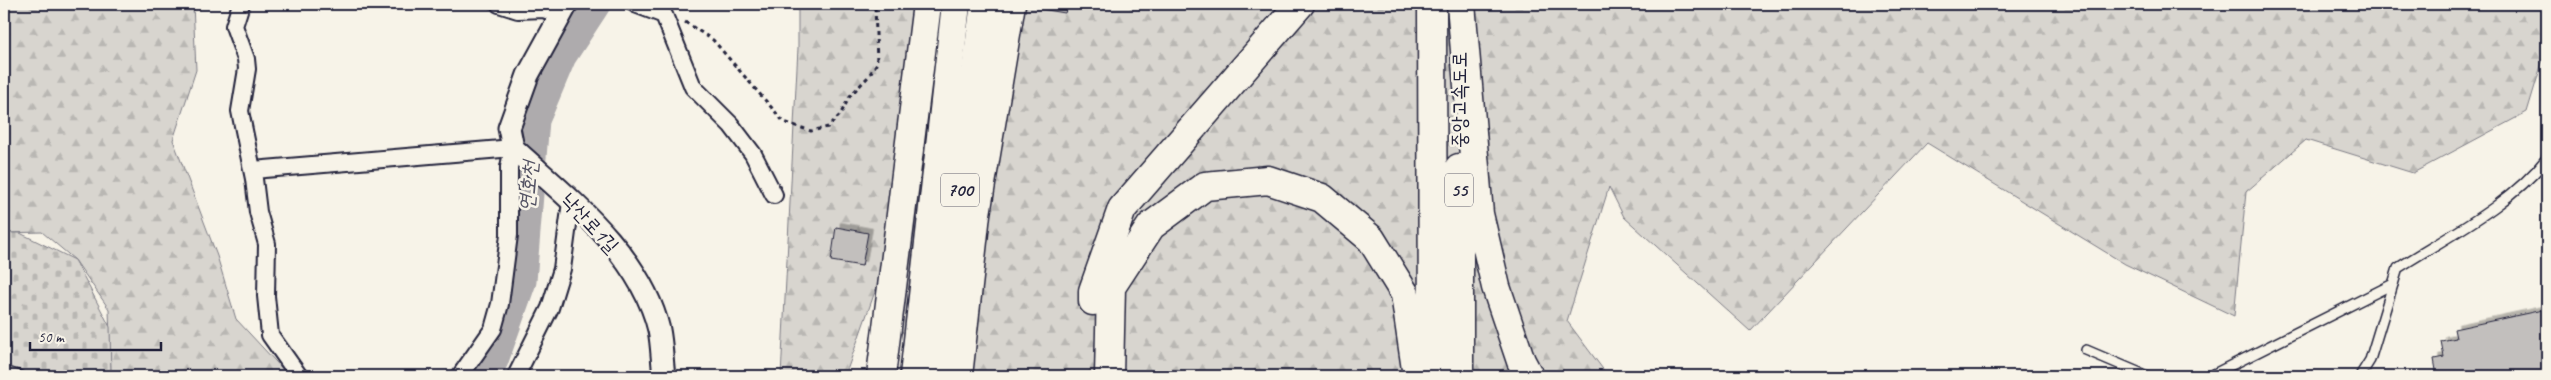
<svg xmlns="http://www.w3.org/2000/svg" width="2551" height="380" viewBox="0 0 2551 380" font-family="Caveat,'Poor Story',sans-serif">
	<defs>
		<pattern id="forest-firs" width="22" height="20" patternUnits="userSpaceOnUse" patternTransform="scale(1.25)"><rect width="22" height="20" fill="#d8d5cf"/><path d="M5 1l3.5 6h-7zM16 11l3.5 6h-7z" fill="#b9b7b3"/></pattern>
		<pattern id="cemetery-stones" width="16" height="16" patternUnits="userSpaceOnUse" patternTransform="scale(1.25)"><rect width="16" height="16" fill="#d8d5cf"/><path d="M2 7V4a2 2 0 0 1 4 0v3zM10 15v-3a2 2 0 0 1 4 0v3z" fill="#b9b7b3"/></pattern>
		<filter id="shadow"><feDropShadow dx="4.5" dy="-4.5" stdDeviation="0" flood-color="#0004"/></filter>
	</defs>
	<rect width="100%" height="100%" fill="#f7f3e8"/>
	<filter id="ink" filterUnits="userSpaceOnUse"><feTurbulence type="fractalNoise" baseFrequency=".02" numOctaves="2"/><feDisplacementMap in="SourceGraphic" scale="10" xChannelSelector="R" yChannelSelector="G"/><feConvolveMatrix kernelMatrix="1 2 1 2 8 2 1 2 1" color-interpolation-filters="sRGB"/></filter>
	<g filter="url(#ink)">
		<!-- forest -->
		<g fill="url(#forest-firs)" stroke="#7d7c85">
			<polygon points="4,4 193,4 196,70 173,140 217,256 236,319 289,376 111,376 109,309 75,260 42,232 4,233"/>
			<polygon points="798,4 2547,4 2547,46 2527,112 2413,173 2306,140 2246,192 2234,316 2125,264 1927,143 1750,331 1624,217 1609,187 1567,321 1608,376 927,376 877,286 845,376 781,376 798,48"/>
		</g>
		<!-- cemetery -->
		<polygon fill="url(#cemetery-stones)" stroke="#7d7c85" points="4,233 20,233 75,260 110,327 111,376 4,376"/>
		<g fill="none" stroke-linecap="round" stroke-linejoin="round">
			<!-- river -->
			<polyline stroke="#aeabad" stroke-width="31" points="483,376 493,360 521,281 534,120 561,56 595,4"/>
		</g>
		<!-- building -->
		<g fill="#c2bfbd" stroke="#22223b" filter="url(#shadow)">
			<polygon points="1042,4 1068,4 1065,13 1041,9"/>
			<polygon points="836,227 868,233 862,266 831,261"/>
			<polygon points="2547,309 2547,376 2437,376 2434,359 2444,357 2441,341 2456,338 2454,329"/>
		</g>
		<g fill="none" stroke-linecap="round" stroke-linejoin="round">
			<!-- service casing -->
			<g stroke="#22223b" stroke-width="12">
				<g id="service">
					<polyline points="2086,350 2147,376"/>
					<polyline points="4,371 20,376"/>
					<polyline points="2210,376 2393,284"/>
					<path d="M 2360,376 L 2370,360 L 2398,268 C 2448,236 2511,205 2547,158"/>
				</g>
			</g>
			<!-- minor casing -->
			<g stroke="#22223b" stroke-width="20">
				<g id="minor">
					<polyline points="241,4 234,26 246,59 247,69 240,111 254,179 258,212 267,244 266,296 270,335 299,376"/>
					<polyline points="499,4 518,10 544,9 560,16"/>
					<polyline points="635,4 664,15 693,87 731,125 753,154 774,195"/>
					<polyline points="253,170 513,148 509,167 509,235 500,304 493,329 460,376"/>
					<polyline points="516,376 550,308 562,269 571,202"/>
				</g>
			</g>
			<!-- tertiary casing -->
			<g stroke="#22223b" stroke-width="25">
				<path id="tertiary" d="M 567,4 L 528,75 L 509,128 L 513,148 C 568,198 641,254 659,330 C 662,345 662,361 664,376"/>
			</g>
			<!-- motorway casing -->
			<g stroke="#22223b" stroke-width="31">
				<g id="motorway">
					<polyline points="1432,4 1433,376"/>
					<polyline points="1461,4 1479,214 1496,287 1521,361 1529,376"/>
					<polyline points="1459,168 1459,376"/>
					<polyline points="1093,301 1093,291 1122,209 1300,4"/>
					<polyline points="881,376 927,4"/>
					<polyline points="914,376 956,4"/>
					<polyline points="938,376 958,202 985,4"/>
					<polyline points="958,376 976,214 1011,4"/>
					<polyline points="1109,376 1111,287 1151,226 1205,186 1268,180 1322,198 1371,239 1405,294 1417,376"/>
				</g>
			</g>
			<!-- path -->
			<polyline stroke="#22223b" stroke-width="3" stroke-dasharray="4 4" stroke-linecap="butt" points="685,22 713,40 784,122 811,131 828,127 840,115 850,96 868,77 877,63 875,4"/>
			<!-- service -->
			<use href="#service" stroke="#f7f3e8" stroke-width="9"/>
			<!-- minor -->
			<use href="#minor" stroke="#f7f3e8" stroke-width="16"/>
			<!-- tertiary -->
			<use href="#tertiary" stroke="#f7f3e8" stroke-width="21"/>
			<!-- motorway -->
			<use href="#motorway" stroke="#f7f3e8" stroke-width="28"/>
		</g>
	</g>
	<g text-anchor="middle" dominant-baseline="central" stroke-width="5" stroke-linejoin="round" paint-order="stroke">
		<!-- shield labels -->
		<g fill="#f7f3e8" stroke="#62616f" stroke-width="1">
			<rect x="941" y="173.5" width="38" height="33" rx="4"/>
			<rect x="1445" y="173.5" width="28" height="33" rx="4"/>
		</g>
		<g font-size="19" font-weight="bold" fill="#22223b">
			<text x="960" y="190">700</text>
			<text x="1459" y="190">55</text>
		</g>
		<!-- street labels -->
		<g font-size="20" fill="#22223b" stroke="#f7f3e8">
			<text transform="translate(1459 100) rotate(-90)">중앙고속도로</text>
			<text transform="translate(590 223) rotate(47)">낙산로1길</text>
		</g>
		<!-- water labels -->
		<g font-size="21" font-style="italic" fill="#535263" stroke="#f7f3e8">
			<text transform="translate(528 186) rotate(-85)">연호천</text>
		</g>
	</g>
	<!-- margin -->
	<rect width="2551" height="380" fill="none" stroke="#f7f3e8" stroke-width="20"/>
	<rect x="10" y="10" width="2531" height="360" fill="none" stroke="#22223b" stroke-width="2" filter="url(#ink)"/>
	<!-- scale -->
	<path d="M30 342v8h131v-8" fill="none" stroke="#22223b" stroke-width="2.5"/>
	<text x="38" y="342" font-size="15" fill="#22223b" stroke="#f7f3e8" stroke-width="4" paint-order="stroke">50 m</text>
</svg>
